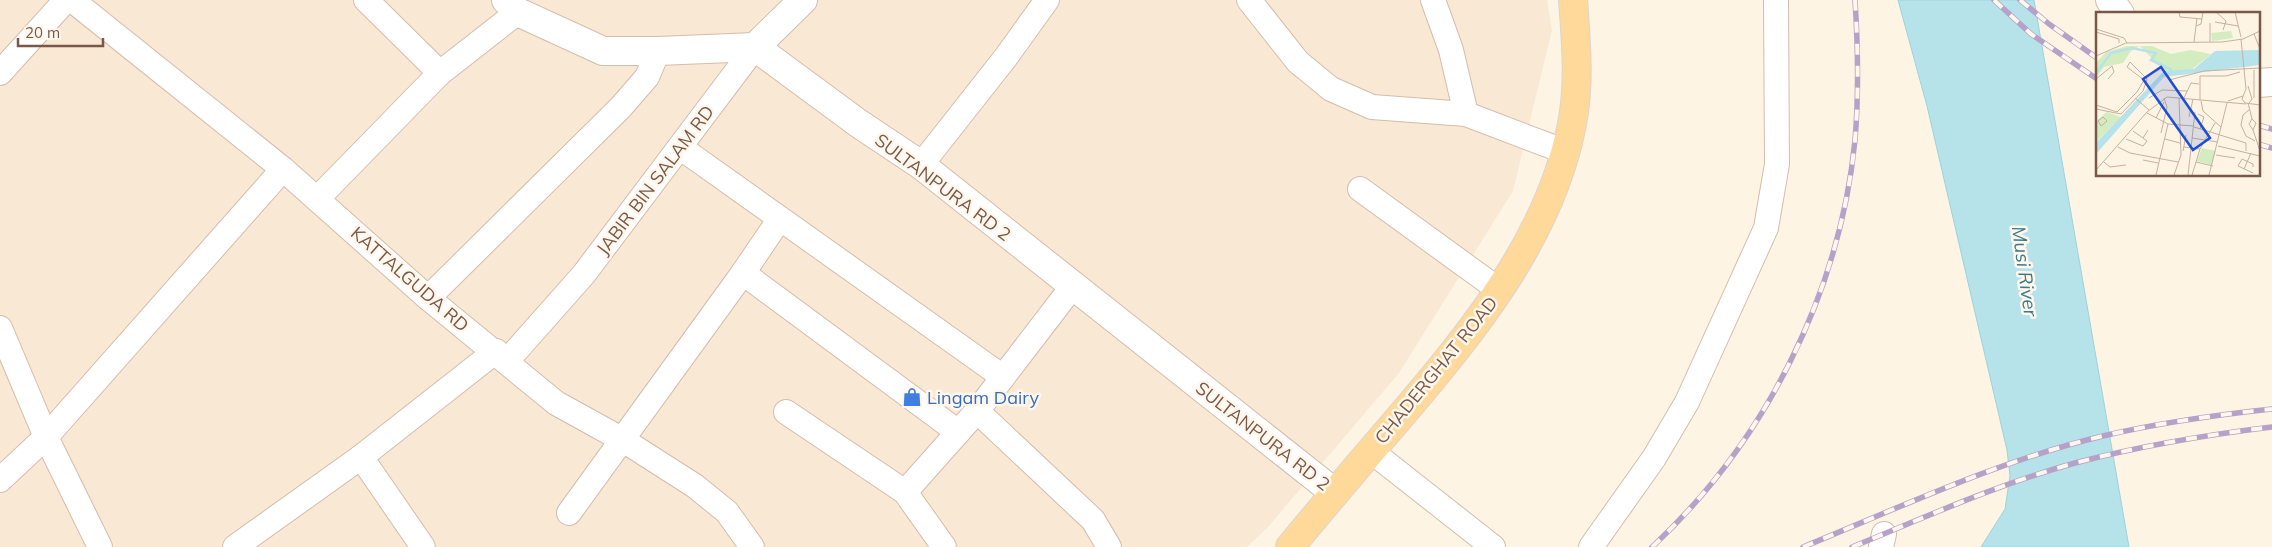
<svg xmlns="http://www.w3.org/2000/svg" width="2272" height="547" viewBox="0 0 2272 547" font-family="Mulish,sans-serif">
	<rect width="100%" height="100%" fill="#fef4e4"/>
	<!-- residential -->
	<polygon fill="#f9e8d4" points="0,0 1547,0 1552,30 1513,191 1399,373 1268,527 1247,547 0,547"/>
	<!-- water -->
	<polygon fill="#b6e2ea" stroke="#9bd3dc" points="1898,0 2034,0 2129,547 1981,547 2005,509 2010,476 2007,450 1927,106"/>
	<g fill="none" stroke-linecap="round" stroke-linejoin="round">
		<!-- minor casing -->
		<g stroke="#d3bdab" stroke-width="26">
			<g id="minor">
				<polyline points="72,0 283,169 428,298 556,403 623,440 695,486 727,512 752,547"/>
				<polyline points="366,0 440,73"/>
				<polyline points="1249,0 1298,62 1331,89 1372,107 1466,114 1566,152"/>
				<polyline points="1433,0 1451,50 1466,114"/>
				<polyline points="0,73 66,0"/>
				<polyline points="681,148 1003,377"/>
				<polyline points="921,165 1006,57 1047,0"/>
				<polyline points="1360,189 1499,290"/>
				<polyline points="317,199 440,73 518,12"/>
				<polyline points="743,273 958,432"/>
				<polyline points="428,298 621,107 647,77 658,51"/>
				<polyline points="0,328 46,437 100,547"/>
				<polyline points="507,361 584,274 755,47"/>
				<polyline points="977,411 1093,520 1109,547"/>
				<polyline points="786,412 905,492 944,547"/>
				<polyline points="1371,451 1493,547"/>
				<polyline points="361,457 423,547"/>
				<polyline points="0,480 46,437 283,169"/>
				<polyline points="905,492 977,411 1072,287"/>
				<polyline points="569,513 743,273 779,220"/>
				<polyline points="235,547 361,457 496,351"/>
				<polyline points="1591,547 1654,458 1687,402 1766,228 1777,164 1776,0"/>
				<polyline points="1881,547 1884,534"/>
			</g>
		</g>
		<!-- tertiary casing -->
		<g stroke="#d3bdab" stroke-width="30">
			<g id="tertiary">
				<polyline points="506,0 518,12 603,51 658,51 755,47 858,123 921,165 1335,493"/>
				<polyline points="2110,0 2120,14"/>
				<polyline points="755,47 803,0"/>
				<polyline points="2258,83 2272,82"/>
			</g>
		</g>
		<!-- primary casing -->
		<g stroke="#dcd4cf" stroke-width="30">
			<path id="primary" d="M 1290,547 C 1326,503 1363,460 1400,417 C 1473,331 1550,238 1572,124 C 1580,83 1576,41 1573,0"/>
		</g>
		<!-- minor -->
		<use href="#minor" stroke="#fff" stroke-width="24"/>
		<!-- tertiary -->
		<use href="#tertiary" stroke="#fff" stroke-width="28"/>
		<!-- primary -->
		<use href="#primary" stroke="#ffd99a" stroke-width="28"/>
		<!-- rail casing -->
		<g stroke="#b6a1c9" stroke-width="5.5">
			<g id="rail">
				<polyline points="1994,0 2031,34 2097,79"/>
				<polyline points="2020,0 2049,24 2097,58"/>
				<polyline points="2258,125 2272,129"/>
				<polyline points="2258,144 2272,148"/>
				<path d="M 1652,547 C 1765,442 1840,293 1855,140 C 1859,93 1858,47 1855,0"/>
				<path d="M 1803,547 C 1901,507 2000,460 2103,436 C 2158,423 2215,415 2272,409"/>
				<path d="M 1852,547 C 1926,517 1998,484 2075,463 C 2140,446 2205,435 2272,427"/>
			</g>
		</g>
		<!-- rail -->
		<use href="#rail" stroke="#fff7ec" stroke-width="4" stroke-dasharray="11" stroke-linecap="butt"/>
	</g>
	<!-- icons -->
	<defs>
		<g id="shop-bare" transform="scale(1.5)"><path d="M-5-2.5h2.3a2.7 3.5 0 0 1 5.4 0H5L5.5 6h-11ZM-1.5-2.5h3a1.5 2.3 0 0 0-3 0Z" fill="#3f7fe0" stroke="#fff7ec" stroke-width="2.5" paint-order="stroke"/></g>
	</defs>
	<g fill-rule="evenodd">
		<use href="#shop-bare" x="912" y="397"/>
	</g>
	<g text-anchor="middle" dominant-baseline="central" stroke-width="5" stroke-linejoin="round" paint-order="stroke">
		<!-- street labels -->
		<g font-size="18" fill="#795847" stroke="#fff7ec">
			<text transform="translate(655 180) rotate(-53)">JABIR BIN SALAM RD</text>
			<text transform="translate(943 187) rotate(37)">SULTANPURA RD 2</text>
			<text transform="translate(410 279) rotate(41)">KATTALGUDA RD</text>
			<text transform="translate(1436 370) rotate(-51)">CHADERGHAT ROAD</text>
			<text transform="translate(1263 436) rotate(38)">SULTANPURA RD 2</text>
		</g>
		<!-- shop labels -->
		<g font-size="18" fill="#366cbe" stroke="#fff7ec" text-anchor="start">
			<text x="927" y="397">Lingam Dairy</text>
		</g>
		<!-- water labels -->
		<g font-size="19" font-style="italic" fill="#3b7b87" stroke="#fff7ec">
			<text transform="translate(2025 271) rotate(82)">Musi River</text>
		</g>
	</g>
	<!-- overview -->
	<g transform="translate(2096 12)">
		<rect width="164" height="164" fill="#fef4e4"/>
		<path d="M 135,19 L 137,26 L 116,29 L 115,21 ZM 31,34 L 56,34 L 75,42 L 94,38 L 115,42 L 94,59 L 68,59 L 44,34 L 35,39 L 27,51 L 8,55 L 0,66 L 1,50 L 10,40 ZM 11,100 L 25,105 L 0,130 L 0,109 ZM 106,136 L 120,139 L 116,153 L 101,149 Z" fill="#d3edc1"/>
		<path d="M 164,38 L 164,53 L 68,65 L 0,142 L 0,131 L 68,59 L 98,57 L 119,39 Z" fill="#b6e2ea"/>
		<path fill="none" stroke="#b6e2ea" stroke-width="2.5" d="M 0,61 L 15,41 L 36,36 L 60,41 L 55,48 L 76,58"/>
		<path fill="none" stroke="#c5b1a0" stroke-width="1" d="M 83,0 L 84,5 L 106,7M 120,0 L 130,9 L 127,18M 139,0 L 145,25M 119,10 L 142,14M 100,14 L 105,12 L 107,0M 0,17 L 28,26 L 31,31M 0,20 L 23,27 L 23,31M 158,22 L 164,37M 145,27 L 150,77 L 146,87 L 149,91 L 164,93M 98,30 L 101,6M 114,30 L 114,11M 0,44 L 30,31 L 126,30 L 147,27 L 164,19M 158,58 L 158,86M 0,67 L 16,54 L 18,60 L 12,67M 73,68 L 108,59 L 164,56M 152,74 L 156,87 L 153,91M 39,86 L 53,98M 53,86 L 66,78 L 91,79M 88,86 L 95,71 L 103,72M 104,88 L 104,64 L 130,64 L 144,60M 105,89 L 107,99 L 125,115M 132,89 L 147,84M 152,91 L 156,107M 0,93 L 21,100 L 41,80 L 48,68 L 31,55 L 34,50 L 51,67 L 47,79 L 25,102 L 0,97M 154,97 L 147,103 L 145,113 L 150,124 L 159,129M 51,100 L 71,85 L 150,92M 51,101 L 72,112 L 97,114M 102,102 L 108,105 L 104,117M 93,105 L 97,87M 60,106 L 68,90M 5,114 L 11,109 L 7,105 L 2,109 L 5,114M 98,115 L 150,131 L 150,139M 157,118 L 153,112 L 156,107 L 160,111 L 157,118 L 164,139M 37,119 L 47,126 L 52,118M 65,121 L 71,95 L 68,86M 96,126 L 122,130M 30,127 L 47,134 L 51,129 L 47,126M 69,127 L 84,131M 122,134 L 164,144M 22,135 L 34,141 L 82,150M 88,135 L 104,137M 87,139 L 90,123M 120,143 L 139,146M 47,148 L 62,151M 8,150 L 14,155 L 30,153M 100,150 L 117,154M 148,157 L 155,141M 0,158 L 51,100M 157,161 L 142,154 L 146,147 L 157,152 L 157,155M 60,163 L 72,112M 78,163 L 85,143 L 83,86M 92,163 L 99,100M 96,163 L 104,137 L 119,111M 113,163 L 131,91"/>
		<path fill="#1d4ed8" fill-opacity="0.15" stroke="#1d4ed8" stroke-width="2.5" d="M 65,55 L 114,126 L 97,138 L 47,67 Z"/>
		<rect width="164" height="164" fill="none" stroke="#795847" stroke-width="2.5"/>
	</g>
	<!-- scale -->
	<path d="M18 38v8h85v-8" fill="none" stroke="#795847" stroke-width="2.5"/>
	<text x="25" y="38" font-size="15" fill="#795847" stroke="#fff7ec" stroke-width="4" paint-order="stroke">20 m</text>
</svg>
